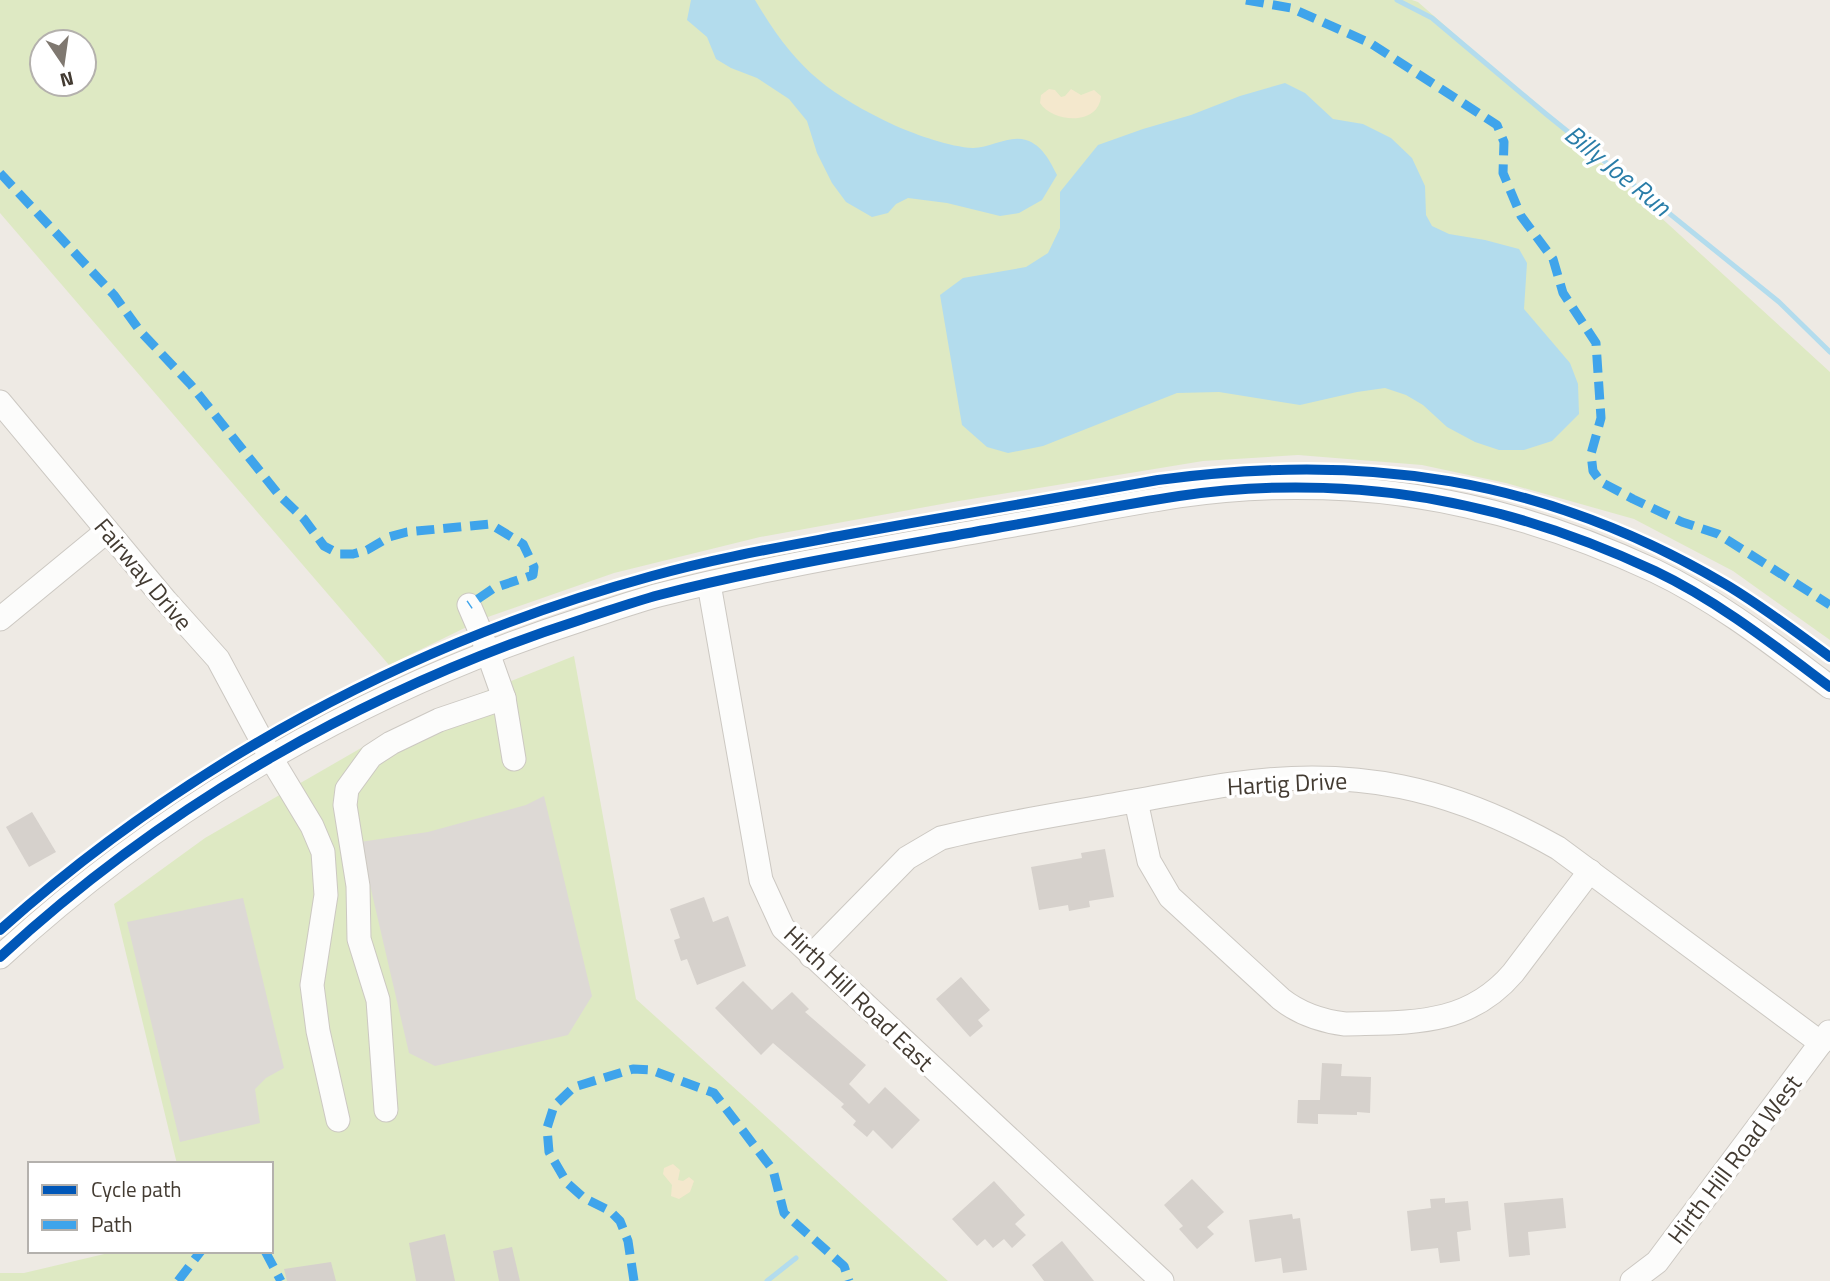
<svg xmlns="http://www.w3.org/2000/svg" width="1830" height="1281" viewBox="0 0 1830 1281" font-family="'Titillium Web',sans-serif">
	<rect width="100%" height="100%" fill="#eeeae4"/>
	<!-- green -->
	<g fill="#dee9c3" fill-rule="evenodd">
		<path d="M 0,0 L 1412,0 L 1418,2 L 1599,161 L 1830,372 L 1830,640 L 1733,571 L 1634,519 L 1506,483 L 1422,465 L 1298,455 L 1203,461 L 953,502 L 760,537 L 614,573 L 485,618 L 389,665 L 0,213 ZM 42,42 L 84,42 L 84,84 L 42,84 Z"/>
		<polygon points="574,656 636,999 948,1281 0,1281 0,1273 24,1273 117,1251 271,1251 271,1164 177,1164 114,904 205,838 375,740 471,697"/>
	</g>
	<!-- sand -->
	<g fill="#f4e8cd">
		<path d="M 1049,89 L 1055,90 L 1061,97 L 1065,96 L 1071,89 L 1081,95 L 1094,90 L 1101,96 C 1099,126 1053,123 1040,103 L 1041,95 Z"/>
		<polygon points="673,1164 680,1170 678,1180 683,1181 689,1177 694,1181 690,1192 679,1199 671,1196 672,1185 663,1174 664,1168"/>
	</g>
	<!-- parking -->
	<g fill="#ddd9d5">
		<polygon points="544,796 592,996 568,1035 435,1066 409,1053 360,842 428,832 526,805"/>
		<polygon points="243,898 284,1068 266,1078 255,1089 260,1123 180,1142 127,922"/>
	</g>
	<!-- water -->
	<g fill="#b3dced">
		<path d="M 691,0 L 755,0 C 795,68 826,93 896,126 C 917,135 950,147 973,148 C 991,148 1008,135 1026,140 C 1042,145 1050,161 1057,175 L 1042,200 L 1019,213 L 1000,216 L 947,203 L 908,198 L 896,204 L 888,213 L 872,217 L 846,202 L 832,183 L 817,153 L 807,121 L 789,99 L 757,78 L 731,68 L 716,59 L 707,37 L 687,20 Z"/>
		<polygon points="1285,83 1305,93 1333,119 1363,124 1391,138 1412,158 1425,186 1426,215 1432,226 1449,234 1485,240 1519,249 1527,263 1524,309 1570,363 1578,384 1579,414 1552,441 1524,450 1499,450 1475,442 1447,427 1423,405 1406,395 1385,388 1357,392 1300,405 1219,392 1177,393 1043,446 1008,453 987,447 962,425 940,295 963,278 1026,267 1048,253 1060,228 1060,192 1098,145 1143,129 1191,115 1240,96"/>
	</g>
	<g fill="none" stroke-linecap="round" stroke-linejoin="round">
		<!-- stream -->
		<g stroke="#b3dced" stroke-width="5">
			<polyline points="1397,0 1432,18 1546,114 1779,302 1830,352"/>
			<polyline points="767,1281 796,1258"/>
		</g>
	</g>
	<!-- building -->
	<g fill="#d6d1cc">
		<polygon points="32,812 56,852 29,867 6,827"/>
		<polygon points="1105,849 1114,897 1089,901 1090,907 1069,911 1068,905 1039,910 1031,867 1082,858 1081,853"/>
		<polygon points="704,897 713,922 728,916 746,966 697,985 687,959 681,961 674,940 680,938 670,909"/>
		<polygon points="961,977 990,1010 978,1020 983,1026 970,1037 936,999"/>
		<polygon points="743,981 772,1010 792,992 809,1009 805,1012 866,1065 849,1084 869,1104 885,1087 920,1120 892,1149 873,1130 867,1137 853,1125 856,1121 841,1107 844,1104 773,1043 761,1055 715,1008"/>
		<polygon points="1322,1063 1342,1064 1341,1076 1371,1077 1370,1113 1357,1112 1357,1115 1318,1114 1318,1124 1297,1123 1298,1100 1320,1100"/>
		<polygon points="1192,1179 1224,1212 1207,1227 1214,1234 1197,1249 1179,1229 1183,1226 1164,1205"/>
		<polygon points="994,1181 1025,1215 1015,1224 1026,1235 1012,1248 1004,1239 993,1248 985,1239 977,1246 952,1219"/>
		<polygon points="1445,1198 1445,1203 1468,1201 1471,1230 1457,1232 1460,1261 1440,1263 1438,1248 1411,1251 1407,1211 1431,1208 1430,1199"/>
		<polygon points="1563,1198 1566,1228 1528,1232 1530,1255 1509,1257 1504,1203"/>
		<polygon points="1292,1214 1293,1219 1300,1218 1307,1270 1283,1273 1281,1258 1255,1262 1249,1220"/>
		<polygon points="445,1234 455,1281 416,1281 409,1243"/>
		<polygon points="1062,1241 1094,1281 1044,1281 1032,1265"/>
		<polygon points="512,1247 520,1281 499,1281 493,1251"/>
		<polygon points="331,1262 336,1281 287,1281 284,1269"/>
	</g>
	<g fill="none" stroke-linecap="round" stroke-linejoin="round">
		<!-- minor casing -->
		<g stroke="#ccc8c2" stroke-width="25">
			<g id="minor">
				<polyline points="0,402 166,601 218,659 271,758 312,826 323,852 326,895 312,985 318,1031 338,1120"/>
				<polyline points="709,584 761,880 783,928 1162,1281"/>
				<polyline points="469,605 481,633 504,698 514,759"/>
				<polyline points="0,619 107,531"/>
				<path d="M 1136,801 L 1149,861 L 1170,897 L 1281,999 C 1300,1014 1321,1021 1345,1024 C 1409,1022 1467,1027 1513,973 L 1590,871"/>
				<path d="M 811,956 L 907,858 L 941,838 C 1001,823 1063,814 1123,803 C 1160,797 1196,789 1233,784 C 1355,766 1452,788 1558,848 L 1821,1043"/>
				<path d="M 0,957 C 166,804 368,688 583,619 C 608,611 633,602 659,595 C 772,566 887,548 1002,527 C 1061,517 1120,505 1179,496 C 1272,482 1375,485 1467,506 C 1532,520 1595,543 1655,571 C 1718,601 1775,646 1830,687"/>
				<polyline points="386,1110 378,1000 359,939 358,886 345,805 347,789 371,756 391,743 439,720 504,698"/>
				<polyline points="1632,1281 1657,1262 1829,1032"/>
			</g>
		</g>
		<!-- minor -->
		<use href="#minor" stroke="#fcfcfb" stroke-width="23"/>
		<!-- quiet -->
		<g stroke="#3fa4eb" stroke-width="9" stroke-dasharray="18 9" stroke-linecap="butt">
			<polyline points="1246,0 1291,8 1370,43 1497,125 1504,142 1503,173 1521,216 1553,259 1563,293 1596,343 1601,418 1591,454 1593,471 1601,482 1633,499 1682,522 1718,534 1830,605"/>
			<polyline points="0,173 114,295 140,331 191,385 279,495 304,519 324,546 339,554 353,554 367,550 389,537 407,532 490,524 523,544 534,567 533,575 494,588 469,605"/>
			<polyline points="265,1251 281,1281"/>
			<polyline points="178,1281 201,1251"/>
			<polyline points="634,1281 628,1241 620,1221 610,1211 584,1198 567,1183 549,1152 547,1128 554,1106 574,1087 633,1069 651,1070 714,1093 773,1170 784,1213 844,1266 849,1281"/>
		</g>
		<!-- cycleway casing -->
		<g stroke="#fff" stroke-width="15">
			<g id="cycleway">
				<path d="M 0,930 C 186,764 411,642 652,576 C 716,558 781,547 845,535 C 949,516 1053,499 1158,480 C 1365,452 1543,477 1725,584 C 1762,606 1796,632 1830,657"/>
				<path d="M 0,957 C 166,804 368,688 583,619 C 608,611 633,602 659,595 C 772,566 887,548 1002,527 C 1061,517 1120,505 1179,496 C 1272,482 1375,485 1467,506 C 1532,520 1595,543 1655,571 C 1718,601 1775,646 1830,687"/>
			</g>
		</g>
		<!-- cycleway -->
		<use href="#cycleway" stroke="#0057b8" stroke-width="10"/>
	</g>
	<g text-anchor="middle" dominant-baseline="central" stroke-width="7" stroke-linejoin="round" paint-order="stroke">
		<!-- street labels -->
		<g font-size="24" fill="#433b32" stroke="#fff">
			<text transform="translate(144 574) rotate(50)">Fairway Drive</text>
			<text transform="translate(1287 783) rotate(-3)">Hartig Drive</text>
			<text transform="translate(859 998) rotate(44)">Hirth Hill Road East</text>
			<text transform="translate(1734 1159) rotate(-53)">Hirth Hill Road West</text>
		</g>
		<!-- water labels -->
		<g font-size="26" font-style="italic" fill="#297da8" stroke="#fff">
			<text transform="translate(1618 170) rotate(39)">Billy Joe Run</text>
		</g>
	</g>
	<!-- legend -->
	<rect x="28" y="1162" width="245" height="91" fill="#ffffff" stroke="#b4b1ad" stroke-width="2"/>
	<rect x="42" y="1185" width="35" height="10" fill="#0057b8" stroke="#b4b1ad" stroke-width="2"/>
	<text x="91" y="1197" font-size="21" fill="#433b32">Cycle path</text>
	<rect x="42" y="1220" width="35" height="10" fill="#3fa4eb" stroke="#b4b1ad" stroke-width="2"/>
	<text x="91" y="1232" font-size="21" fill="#433b32">Path</text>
	<!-- north arrow -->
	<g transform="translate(63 63) rotate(167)"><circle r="33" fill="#ffffff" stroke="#b4b1ad" stroke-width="2"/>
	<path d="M0-5L12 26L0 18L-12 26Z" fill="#7f7870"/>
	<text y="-10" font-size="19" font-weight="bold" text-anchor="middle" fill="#433b32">N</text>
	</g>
</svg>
